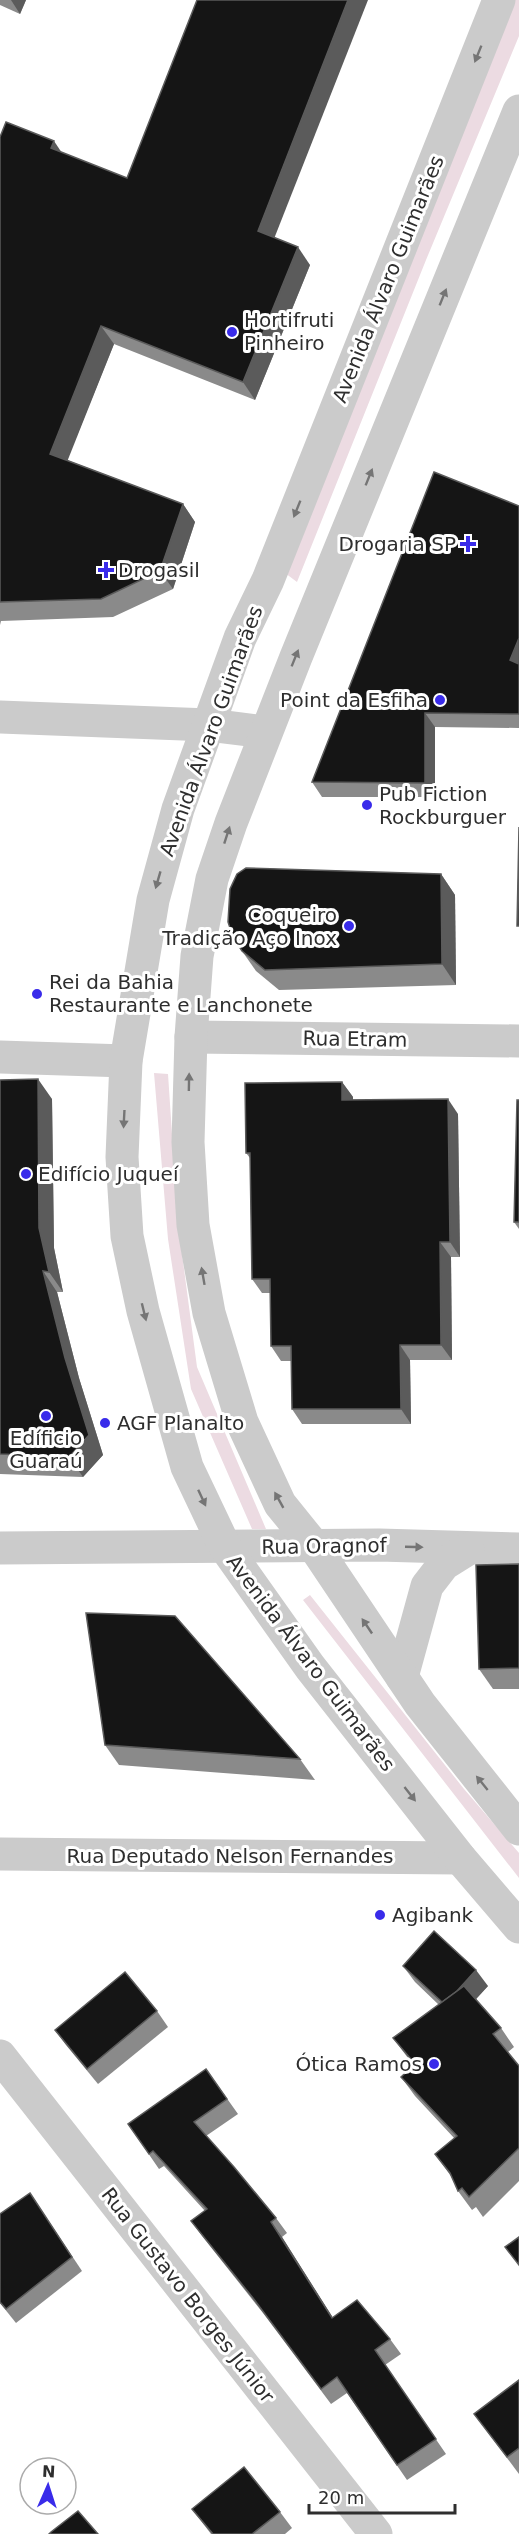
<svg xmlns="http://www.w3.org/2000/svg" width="519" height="2534" viewBox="0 0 519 2534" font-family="'DejaVu Sans',sans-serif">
	<rect width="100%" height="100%" fill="#fff"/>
	<!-- green -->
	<g fill="#ecdbe2">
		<polygon points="511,0 519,0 519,36 426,260 297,582 285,573"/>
		<polygon points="154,1073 168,1074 178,1224 197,1367 266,1529 252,1529 191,1389 168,1239"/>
		<polygon points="310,1595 464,1789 519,1853 519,1878 303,1600"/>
	</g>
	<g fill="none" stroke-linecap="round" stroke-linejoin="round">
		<!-- minor -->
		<g stroke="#cbcbcb" stroke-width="33">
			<polyline points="0,717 209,725 266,732"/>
			<polyline points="191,1037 519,1041"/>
			<polyline points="0,1057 126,1061"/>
			<polyline points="0,1548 379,1545 519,1549"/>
			<polyline points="402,1677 427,1586 444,1564 468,1549"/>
			<polyline points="0,1854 460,1858"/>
			<polyline points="0,2056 376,2534"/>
		</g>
		<!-- tertiary -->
		<g stroke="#cbcbcb" stroke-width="33">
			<polyline points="499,0 268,580 240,638 178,809 153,900 126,1061 122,1157 127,1236 143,1311 187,1467 225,1547 310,1667 460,1858 519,1927"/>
			<polyline points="519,111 296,657 231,823 212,879 197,956 191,1037 188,1142 193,1225 209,1313 242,1422 280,1504 314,1546 420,1704 519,1829"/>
		</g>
	</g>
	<!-- wall -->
	<g fill="#8a8a8a">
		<polygon points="0,0 26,0 20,14 0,5"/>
		<polygon points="0,137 61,152 275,238 310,265 255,400 114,344 67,460 183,504 195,522 173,589 113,617 1,621 0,625"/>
		<polygon points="519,506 519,728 435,727 435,797 322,797 312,782"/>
		<polygon points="441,874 455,895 456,985 279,990 256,971 242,951"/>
		<polygon points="0,1080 52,1099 54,1248 63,1292 57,1292 79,1378 103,1455 83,1477 0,1474"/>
		<polygon points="342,1082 353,1097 353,1100 458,1114 460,1257 451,1257 452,1360 410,1360 411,1424 302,1424 292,1409 291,1361 281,1361 271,1346 270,1293 262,1293 252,1279 250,1158 246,1153"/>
		<polygon points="519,1100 519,1229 514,1222"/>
		<polygon points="519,1564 519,1689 493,1689 479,1669"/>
		<polygon points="105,1745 300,1759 315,1780 119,1765"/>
		<polygon points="403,1966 488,1986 476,1999 501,2028 514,2047 508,2052 519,2066 519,2181 483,2217 476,2207 472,2210 458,2191 453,2179 435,2154 455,2139 415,2096 401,2077 414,2066 393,2038 439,2005 415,1982"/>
		<polygon points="157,2011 168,2027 98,2084 66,2045 55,2030"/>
		<polygon points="206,2069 238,2114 206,2136 276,2218 287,2233 282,2237 332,2317 390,2339 401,2354 385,2365 446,2454 407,2480 347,2393 331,2404 263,2313 202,2236 191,2221 205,2211 164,2166 159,2169 128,2124"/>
		<polygon points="30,2193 82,2271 16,2323 0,2303 0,2214"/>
		<polygon points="519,2380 519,2474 474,2414"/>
		<polygon points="192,2509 280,2512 292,2528 285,2534 211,2534"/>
	</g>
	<!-- shaded-wall -->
	<g fill="#5b5b5b">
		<polygon points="11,0 26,0 20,14"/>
		<polygon points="348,0 368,0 270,249 258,231"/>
		<polygon points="54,141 66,159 51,148"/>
		<polygon points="298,247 310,265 255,400 243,382"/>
		<polygon points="101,326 114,344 63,472 50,454"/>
		<polygon points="183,504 195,522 173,589 160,571"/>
		<polygon points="519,638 519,673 510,660"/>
		<polygon points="425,713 435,727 435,797 425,783"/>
		<polygon points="441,874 455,895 456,985 442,964"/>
		<polygon points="38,1079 52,1099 54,1248 63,1292 49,1272 39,1228"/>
		<polygon points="342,1082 353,1097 353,1115 342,1100"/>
		<polygon points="448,1099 458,1114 460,1257 450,1242"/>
		<polygon points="440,1242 451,1257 452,1360 441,1345"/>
		<polygon points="43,1271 57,1292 79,1378 103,1455 83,1477 69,1457"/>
		<polygon points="400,1345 410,1360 411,1424 401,1409"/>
		<polygon points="476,1970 488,1986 456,2021 445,2004"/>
		<polygon points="271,2222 282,2237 342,2332 332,2318"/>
	</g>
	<!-- building -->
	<g fill="#151515" stroke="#5b5b5b" stroke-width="1.5">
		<polygon points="197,0 348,0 258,231 298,247 243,382 101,326 50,454 183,504 160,571 101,599 0,602 0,137 6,122 54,141 51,148 127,178"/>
		<polygon points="434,472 519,506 519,638 510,660 519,664 519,714 425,713 425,783 312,782"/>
		<polygon points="519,827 519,926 517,926"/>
		<polygon points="246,868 441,874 442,964 265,970 242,951 233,937 228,922 230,889 237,874"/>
		<polygon points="38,1079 39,1228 49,1272 43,1271 65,1358 89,1435 69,1457 0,1454 0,1080"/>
		<polygon points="342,1082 342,1100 448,1099 450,1242 440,1242 441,1345 400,1345 401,1409 292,1409 291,1346 271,1346 270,1279 252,1279 250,1153 246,1153 245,1083"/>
		<polygon points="517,1100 519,1100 519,1222 514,1222"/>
		<polygon points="519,1564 519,1668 479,1669 476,1565"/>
		<polygon points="86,1613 175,1616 300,1759 105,1745"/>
		<polygon points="434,1931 476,1970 457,1991 442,2002 403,1966"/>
		<polygon points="125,1972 157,2011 87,2069 55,2030"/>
		<polygon points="464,1986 501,2028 493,2034 519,2066 519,2148 469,2197 462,2188 458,2191 450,2173 435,2154 457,2136 401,2077 415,2064 393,2038"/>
		<polygon points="206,2069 227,2099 194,2122 234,2167 276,2218 271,2222 332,2318 357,2300 390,2339 375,2350 436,2439 397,2465 337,2377 321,2389 253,2298 191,2221 207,2209 153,2151 149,2154 128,2124"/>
		<polygon points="30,2193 72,2257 6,2309 0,2302 0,2214"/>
		<polygon points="519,2237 519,2265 505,2247"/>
		<polygon points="519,2380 519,2448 507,2457 474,2414"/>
		<polygon points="244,2467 280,2512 252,2534 213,2534 192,2509"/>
		<polygon points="78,2511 98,2534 49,2534 51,2532"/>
	</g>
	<!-- one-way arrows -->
	<defs><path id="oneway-solid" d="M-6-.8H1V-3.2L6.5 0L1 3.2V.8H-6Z" transform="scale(1.5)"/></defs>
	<g fill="#757575">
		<use href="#oneway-solid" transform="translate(478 54) rotate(112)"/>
		<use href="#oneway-solid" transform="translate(443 297) rotate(-68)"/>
		<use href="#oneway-solid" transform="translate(369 477) rotate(-68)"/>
		<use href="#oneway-solid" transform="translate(297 509) rotate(112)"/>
		<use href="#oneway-solid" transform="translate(295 658) rotate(-68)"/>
		<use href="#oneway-solid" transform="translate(227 835) rotate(-72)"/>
		<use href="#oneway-solid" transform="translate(158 880) rotate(106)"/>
		<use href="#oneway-solid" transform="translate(189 1082) rotate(-89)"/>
		<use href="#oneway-solid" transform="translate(124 1119) rotate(93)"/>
		<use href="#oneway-solid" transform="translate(203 1276) rotate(-100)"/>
		<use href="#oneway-solid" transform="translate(144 1312) rotate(76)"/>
		<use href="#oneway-solid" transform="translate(202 1498) rotate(65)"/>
		<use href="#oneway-solid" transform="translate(279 1500) rotate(-119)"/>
		<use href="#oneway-solid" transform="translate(414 1547) rotate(2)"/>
		<use href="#oneway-solid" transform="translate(367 1626) rotate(-124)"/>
		<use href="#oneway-solid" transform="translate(482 1783) rotate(-129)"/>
		<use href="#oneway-solid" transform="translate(410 1794) rotate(52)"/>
	</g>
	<!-- markers -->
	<g fill="#392bea" stroke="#fff" stroke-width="2">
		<circle cx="232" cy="332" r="6"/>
		<path d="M465 535h6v6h6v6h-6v6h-6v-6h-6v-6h6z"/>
		<path d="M103 561h6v6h6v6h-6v6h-6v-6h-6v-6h6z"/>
		<circle cx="440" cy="700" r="6"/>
		<circle cx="367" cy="805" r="6"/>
		<circle cx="349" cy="926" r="6"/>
		<circle cx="37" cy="994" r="6"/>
		<circle cx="26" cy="1174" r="6"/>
		<circle cx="46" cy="1416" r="6"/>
		<circle cx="105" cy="1423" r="6"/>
		<circle cx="380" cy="1915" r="6"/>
		<circle cx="434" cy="2064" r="6"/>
	</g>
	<g text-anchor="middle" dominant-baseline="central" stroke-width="6" stroke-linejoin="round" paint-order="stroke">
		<!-- street labels -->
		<g font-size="20" fill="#2e2e2e" stroke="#fff">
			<text transform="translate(388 279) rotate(-68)">Avenida Álvaro Guimarães</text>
			<text transform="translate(211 731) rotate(-70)">Avenida Álvaro Guimarães</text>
			<text transform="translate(355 1039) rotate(1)">Rua Etram</text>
			<text transform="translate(324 1546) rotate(-1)">Rua Oragnof</text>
			<text transform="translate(311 1663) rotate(53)">Avenida Álvaro Guimarães</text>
			<text x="230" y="1856">Rua Deputado Nelson Fernandes</text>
			<text transform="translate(188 2295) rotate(52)">Rua Gustavo Borges Júnior</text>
		</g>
		<!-- poi labels -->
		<g font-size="20" fill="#2e2e2e" stroke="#fff" text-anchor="start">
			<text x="244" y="320">Hortifruti<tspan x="244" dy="23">Pinheiro</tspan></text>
			<text x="456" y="544" text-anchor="end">Drogaria SP</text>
			<text x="118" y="570">Drogasil</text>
			<text x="428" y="700" text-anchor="end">Point da Esfiha</text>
			<text x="379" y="794">Pub Fiction<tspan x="379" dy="23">Rockburguer</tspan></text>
			<text x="337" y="915" text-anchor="end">Coqueiro<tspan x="337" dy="23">Tradição Aço Inox</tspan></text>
			<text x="49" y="982">Rei da Bahia<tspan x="49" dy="23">Restaurante e Lanchonete</tspan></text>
			<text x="38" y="1174">Edifício Juqueí</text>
			<text x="117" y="1423">AGF Planalto</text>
			<text x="46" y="1438" text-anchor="middle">Edíficio<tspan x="46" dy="23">Guaraú</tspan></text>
			<text x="392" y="1915">Agibank</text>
			<text x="422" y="2064" text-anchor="end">Ótica Ramos</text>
		</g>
	</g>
	<!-- north arrow -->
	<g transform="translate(48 2486) rotate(3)"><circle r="28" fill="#ffffff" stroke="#ababab" stroke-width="1.5"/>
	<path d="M0-4.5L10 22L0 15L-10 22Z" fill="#392bea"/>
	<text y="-9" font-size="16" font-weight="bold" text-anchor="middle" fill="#2e2e2e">N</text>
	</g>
	<!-- scale -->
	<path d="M309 2504v9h146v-9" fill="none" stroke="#2e2e2e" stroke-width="3"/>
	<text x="318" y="2504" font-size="18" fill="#2e2e2e" stroke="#ffffff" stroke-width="4.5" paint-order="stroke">20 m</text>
</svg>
